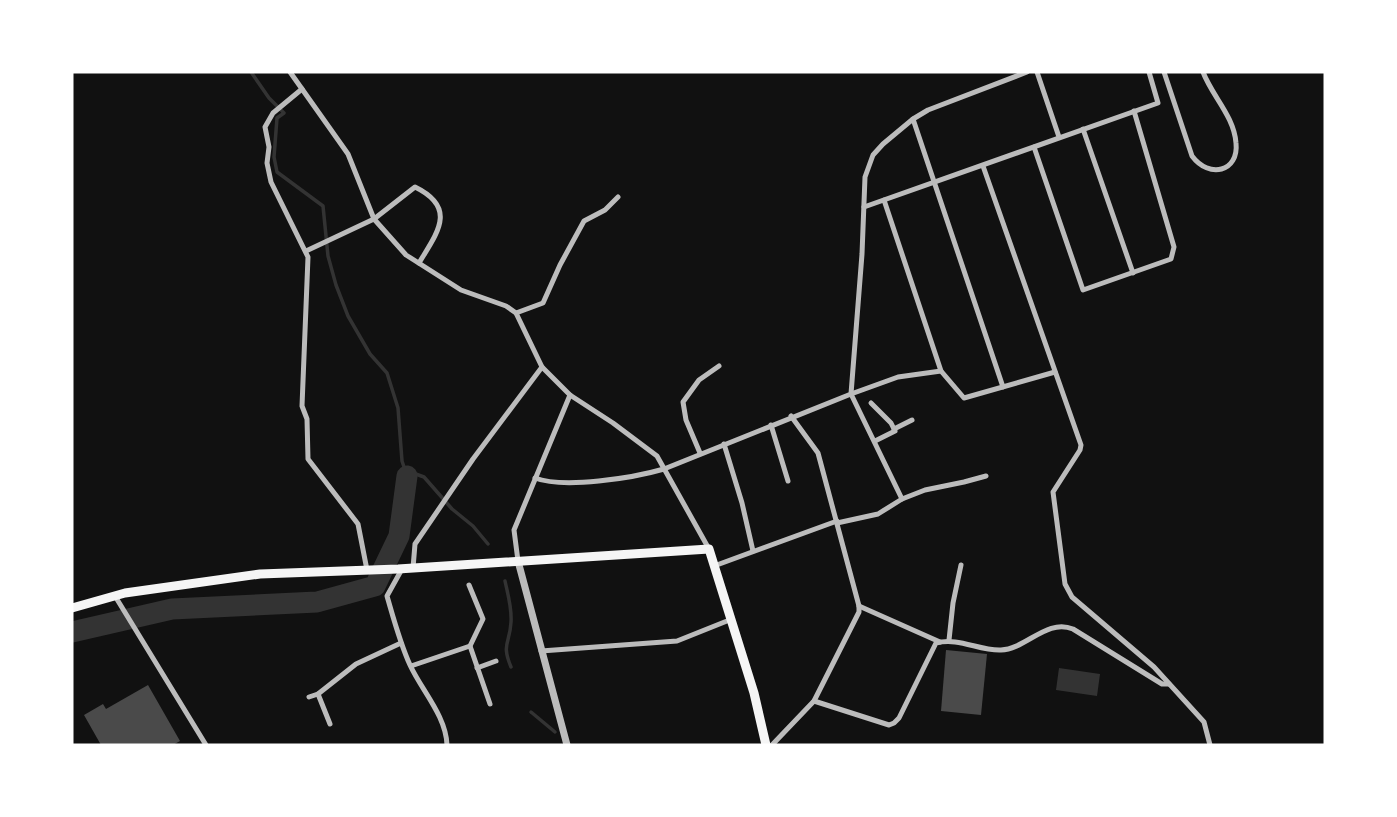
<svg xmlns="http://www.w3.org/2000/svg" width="1397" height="817" viewBox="0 0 1397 817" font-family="'Source Serif 4',serif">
	<rect width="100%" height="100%" fill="#111"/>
	<!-- water -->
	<polygon fill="#333" points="1059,668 1100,674 1097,696 1056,690"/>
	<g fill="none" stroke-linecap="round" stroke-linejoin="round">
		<!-- stream -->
		<g stroke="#333" stroke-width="3.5">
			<polyline points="251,72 269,98 284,113 277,118 274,157 277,172 323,206 328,256 336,285 348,316 370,354 387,373 398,408 402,461 407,476 406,474 413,473 424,477 452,509 473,526 488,544"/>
			<path d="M 505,581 C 508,595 512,608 511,622 C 510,644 501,643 511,667"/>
			<polyline points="531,712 555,732"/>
		</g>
		<!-- river -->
		<polyline stroke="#333" stroke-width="21" points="72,632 172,609 317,602 375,586 399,536 407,476"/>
	</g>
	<!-- building -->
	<g fill="#4a4a4a">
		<polygon points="946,650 987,654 981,715 941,711"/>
		<polygon points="148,685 180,741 173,745 101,745 84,715 103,704 106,709"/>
	</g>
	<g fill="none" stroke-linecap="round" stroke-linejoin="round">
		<!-- minor -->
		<g stroke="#bcbcbc" stroke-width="5">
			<polyline points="290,72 348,154 374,219 406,255 461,290 506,306 516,313 542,367 570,395 613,423 657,456 709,549"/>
			<polyline points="1037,72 1059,137"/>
			<path d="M 1164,72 L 1192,156 C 1209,179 1239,172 1236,143 C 1234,116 1212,96 1203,72"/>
			<polyline points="302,89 273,113 265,127 269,147 267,163 271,182 308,257 302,406 307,419 308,459 358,524 367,570"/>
			<polyline points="913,119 1003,387"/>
			<polyline points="1083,129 1133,273"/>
			<polyline points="1034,147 1083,290 1171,259 1174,247 1134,111"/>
			<polyline points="983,166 1081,445 1080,450 1053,492 1065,584 1072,597 1154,667 1204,722 1210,745"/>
			<polyline points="884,200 941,371 964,398 1055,372"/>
			<polyline points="864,207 1158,103 1149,72"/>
			<path d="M 306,251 L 374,219 L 415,187 C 458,208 437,233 419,263"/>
			<polyline points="516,313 543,303 560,265 584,221 605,210 618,197"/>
			<polyline points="871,403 891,423 895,431 875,441"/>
			<polyline points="771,425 788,481"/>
			<polyline points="894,429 912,420"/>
			<polyline points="724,444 742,503 753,551"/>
			<polyline points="700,453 686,420 683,402 699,380 719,366"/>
			<path d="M 535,478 C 564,489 633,478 664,469 L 851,394 L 862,254 L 865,177 L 873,155 L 883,144 L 913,119 L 928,110 L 1027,72"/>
			<polyline points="902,499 851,394 898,377 941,371"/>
			<polyline points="837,523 878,514 902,499 925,490 964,482 986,476"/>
			<polyline points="518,561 514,530 570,395"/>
			<polyline points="714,566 837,521"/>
			<polyline points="413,568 415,544 473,459 542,367"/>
			<path d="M 402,569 L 387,596 C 394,620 400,643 410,665 C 422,691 446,716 447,745"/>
			<polyline points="469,585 483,619 470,646 490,704"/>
			<polyline points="115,596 206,745"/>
			<polyline points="859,606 940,642"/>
			<polyline points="949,640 953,603 961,565"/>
			<polyline points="541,651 677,641 732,619"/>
			<polyline points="411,666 470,646"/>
			<polyline points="477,668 496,661"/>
			<polyline points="318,694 330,724"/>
			<polyline points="309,697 318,694 356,664 401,643"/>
			<path d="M 814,701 L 889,725 L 894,723 L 899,718 L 936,643 C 959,637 979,651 1001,650 C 1026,649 1047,618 1073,629 L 1162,684 L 1169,684"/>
			<polyline points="772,745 814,701 859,612 859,606 818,453 791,416"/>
		</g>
		<!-- tertiary -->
		<polyline stroke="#bcbcbc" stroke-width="7" points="518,561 567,745"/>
		<!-- primary -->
		<polyline stroke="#f5f5f5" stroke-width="9" points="72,608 125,593 260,574 398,569 709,549 754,693 766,745"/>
	</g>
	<!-- border -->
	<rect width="1397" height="817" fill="none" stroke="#ffffff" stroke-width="147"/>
</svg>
